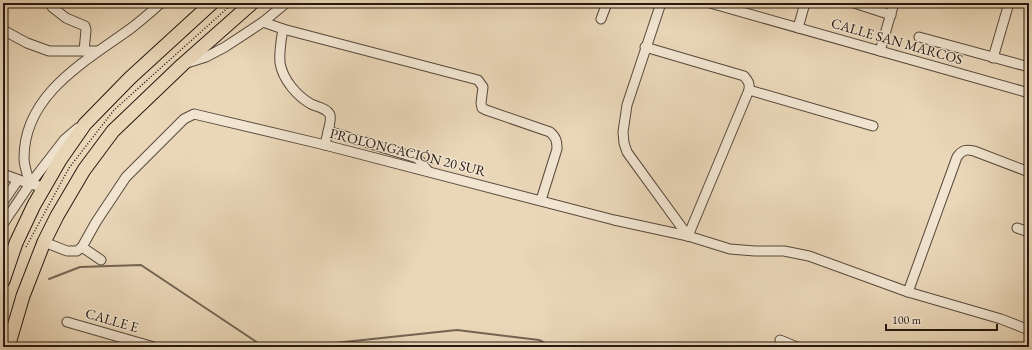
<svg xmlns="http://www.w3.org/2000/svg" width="1032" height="350" viewBox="0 0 1032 350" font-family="'EB Garamond',serif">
	<rect width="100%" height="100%" fill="#ead7b8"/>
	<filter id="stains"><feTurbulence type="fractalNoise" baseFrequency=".005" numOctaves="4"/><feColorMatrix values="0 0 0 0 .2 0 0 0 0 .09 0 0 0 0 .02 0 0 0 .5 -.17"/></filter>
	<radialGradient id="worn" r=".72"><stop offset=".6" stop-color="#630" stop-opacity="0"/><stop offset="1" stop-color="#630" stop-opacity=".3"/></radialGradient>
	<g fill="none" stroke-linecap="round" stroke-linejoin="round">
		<!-- stream -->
		<polyline stroke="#736453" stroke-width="2" points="49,279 80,267 141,265 264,347 325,344 457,330 539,340 553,347"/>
		<!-- minor casing -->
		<g stroke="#57483b" stroke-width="11">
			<g id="minor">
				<polyline points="52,3 52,7 66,18 85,26 86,30 84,51"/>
				<polyline points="661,3 627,105 623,132 624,143 627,152 632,159 688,236"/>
				<polyline points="710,3 1029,93"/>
				<polyline points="854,3 891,15"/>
				<polyline points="601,19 607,3"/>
				<path d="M 263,22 L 283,29 L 478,80 L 483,87 L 481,103 L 482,108 L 486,110 L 550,132 C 556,137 557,141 557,149 L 541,200"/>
				<polyline points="798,28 805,3"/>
				<path d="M 283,29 C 281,40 279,52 280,63 C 283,80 297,96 311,104 C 317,107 327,108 330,115 C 332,121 326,138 325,145"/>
				<polyline points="3,30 27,43 49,51 97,51"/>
				<polyline points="919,37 1029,67"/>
				<path d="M 645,47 L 744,76 C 748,81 750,83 749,90 L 688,236"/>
				<polyline points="880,51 894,3"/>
				<polyline points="993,58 1009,3"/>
				<polyline points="187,63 206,57 225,47 263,22 286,3"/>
				<polyline points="749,90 873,126"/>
				<polyline points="328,131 417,158 420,161 428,171"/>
				<polyline points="3,174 30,184 44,187"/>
				<path d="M 30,184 C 28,176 24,167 24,158 C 24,94 86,61 130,29 C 141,21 151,12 161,3"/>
				<polyline points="3,202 18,180"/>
				<polyline points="3,224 30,184 64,140 78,128"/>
				<polyline points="1017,228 1029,232"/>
				<polyline points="44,242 67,251 77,251 82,247 96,222 126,177 184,119 194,114 325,145 614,220 688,236 730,249 755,251 784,251 809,256 908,292 1001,319 1029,330"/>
				<polyline points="82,247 101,260"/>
				<path d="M 908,292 L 957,157 C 962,150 966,149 974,151 L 1029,172"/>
				<polyline points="67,322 154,347"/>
				<polyline points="780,340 797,347"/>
			</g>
		</g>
		<!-- highway casing -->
		<g stroke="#261811" stroke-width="15">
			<g id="highway">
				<polyline points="3,281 16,243 34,205 60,160 85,124 130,78 212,3"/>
				<polyline points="8,347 23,296 44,242 57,216 84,170 113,131 182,65 252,3"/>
			</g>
		</g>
		<!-- path -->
		<g stroke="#261811" stroke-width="1.5" stroke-dasharray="1 2" stroke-linecap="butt">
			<polyline points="26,247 69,168 114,110 233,3"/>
			<polyline points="3,305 7,291"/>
		</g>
		<!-- minor -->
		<use href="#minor" stroke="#f1e5d1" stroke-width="9"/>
		<!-- highway -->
		<use href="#highway" stroke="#ead7b8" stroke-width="13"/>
	</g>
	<g text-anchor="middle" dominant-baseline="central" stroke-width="3" stroke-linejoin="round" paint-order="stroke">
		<!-- street labels -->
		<g font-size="14" fill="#261811" stroke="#f1e5d1">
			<text transform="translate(897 41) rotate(16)">CALLE SAN MARCOS</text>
			<text transform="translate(408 152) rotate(14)">PROLONGACIÓN 20 SUR</text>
			<text transform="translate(112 320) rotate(16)">CALLE E</text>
		</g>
	</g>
	<!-- margin -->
	<rect width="1032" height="350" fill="none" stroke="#ead7b8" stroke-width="16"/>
	<rect x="4" y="4" width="1024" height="342" fill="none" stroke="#261811" stroke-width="2"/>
	<rect x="8" y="8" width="1016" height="334" fill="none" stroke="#261811"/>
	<!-- scale -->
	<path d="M886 324v6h111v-6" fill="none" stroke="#261811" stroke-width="2"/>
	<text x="892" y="324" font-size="12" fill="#261811" stroke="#f1e5d1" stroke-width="3" paint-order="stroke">100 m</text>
	<rect width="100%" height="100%" filter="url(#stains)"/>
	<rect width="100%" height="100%" fill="url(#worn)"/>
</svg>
